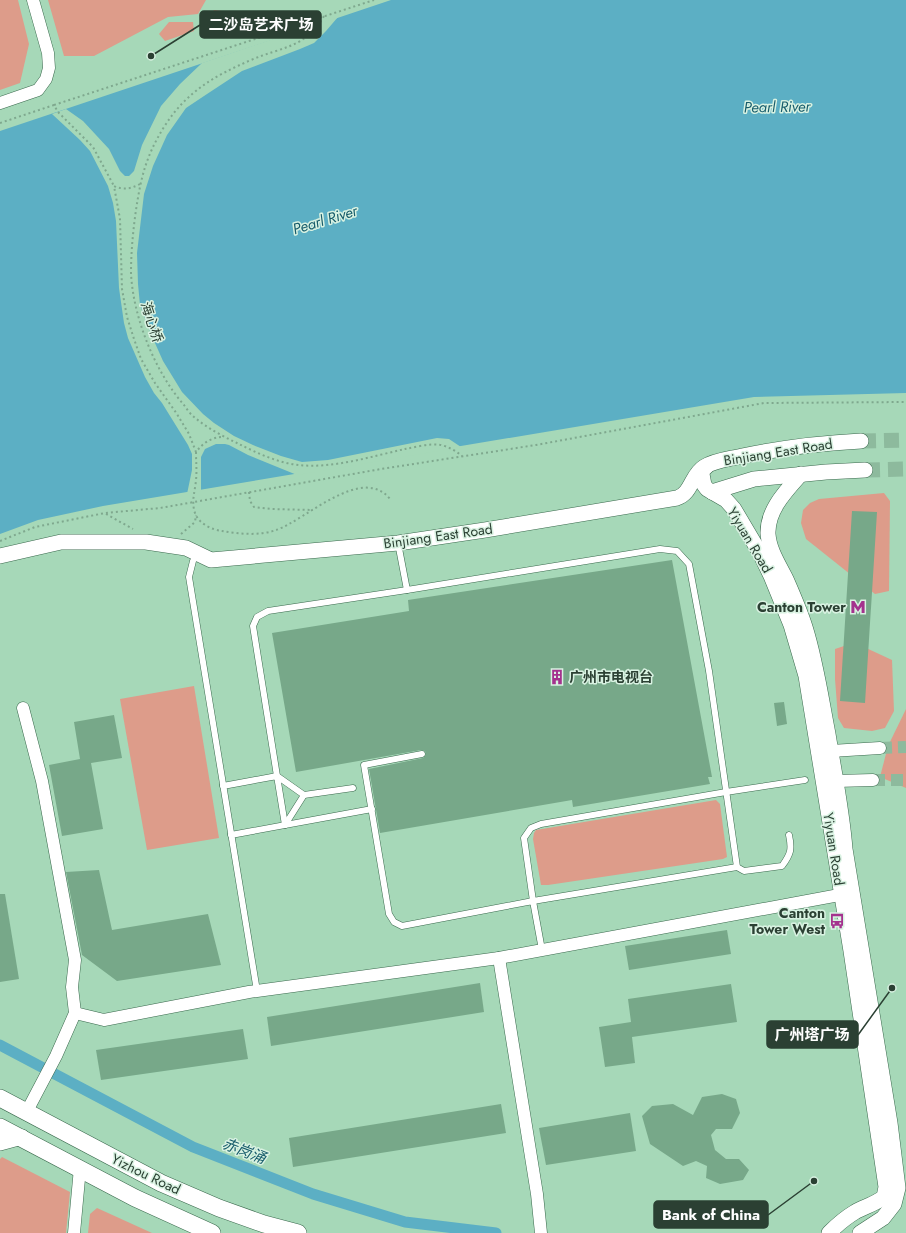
<svg xmlns="http://www.w3.org/2000/svg" width="906" height="1233" viewBox="0 0 906 1233" font-family="Jost,'Noto Sans SC',sans-serif">
	<rect width="100%" height="100%" fill="#a6d8b8"/>
	<!-- green -->
	<g fill="#dd9c8a">
		<polygon points="0,0 18,0 29,44 20,83 0,90"/>
		<polygon points="48,0 206,0 198,14 168,17 94,56 64,56"/>
		<polygon points="214,10 230,12 230,20 211,24 207,19"/>
		<polygon points="169,22 193,22 194,31 165,41 159,34"/>
		<polygon points="884,493 890,501 889,591 875,594 806,539 801,523 803,510 810,503 819,499"/>
		<polygon points="850,644 864,647 892,660 894,711 885,728 872,731 844,728 838,718 835,679 835,649"/>
		<polygon points="194,686 219,838 147,850 120,699"/>
		<polygon points="906,709 906,788 880,777 888,746"/>
		<polygon points="716,800 720,804 727,857 723,859 548,885 541,885 533,839 534,833 536,830"/>
		<polygon points="2,1157 70,1192 66,1233 0,1233 0,1159"/>
		<polygon points="97,1208 152,1233 88,1233 90,1214"/>
	</g>
	<!-- water -->
	<polygon fill="#5cafc4" points="391,0 906,0 906,393 754,397 103,506 38,520 0,534 0,131"/>
	<!-- pier -->
	<polygon fill="#a6d8b8" points="338,17 326,31 314,43 300,49 242,71 204,96 186,108 167,135 153,166 144,194 137,253 138,284 140,305 151,334 163,361 182,392 203,414 214,423 234,436 253,445 281,456 302,462 328,460 437,438 449,439 461,447 297,475 248,455 229,445 225,444 216,444 205,449 201,457 201,491 187,494 192,470 192,454 188,445 162,403 154,393 145,377 128,338 124,323 119,288 116,221 113,203 108,186 90,151 80,140 52,114 66,109 83,121 109,149 120,171 125,176 129,176 134,171 142,145 161,106 180,84 202,63"/>
	<g fill="none" stroke-linecap="round" stroke-linejoin="round">
		<!-- canal -->
		<polyline stroke="#5cafc4" stroke-width="11" points="0,1045 193,1147 313,1194 405,1222 496,1233"/>
	</g>
	<!-- building -->
	<g fill="#77a889">
		<polygon points="852,511 877,512 865,703 840,701"/>
		<polygon points="672,560 712,777 708,777 710,784 573,807 572,800 380,833 369,769 423,758 426,755 425,751 421,750 296,772 272,633 409,611 408,600"/>
		<polygon points="784,702 787,724 777,726 774,703"/>
		<polygon points="114,715 122,758 91,763 103,829 62,836 49,765 80,759 74,722"/>
		<polygon points="99,870 112,930 208,914 221,965 117,981 82,955 66,872"/>
		<polygon points="0,894 5,894 19,979 0,982"/>
		<polygon points="727,930 731,954 629,970 625,946"/>
		<polygon points="480,983 484,1012 271,1046 267,1017"/>
		<polygon points="731,984 737,1022 632,1037 635,1063 605,1067 599,1027 631,1022 628,999"/>
		<polygon points="243,1029 248,1059 101,1080 96,1050"/>
		<polygon points="722,1094 736,1099 740,1113 732,1129 716,1129 711,1135 715,1150 726,1159 739,1159 749,1170 743,1180 720,1184 706,1178 707,1166 696,1161 683,1166 650,1144 642,1116 652,1106 673,1104 693,1115 702,1097"/>
		<polygon points="501,1104 506,1133 293,1167 289,1138"/>
		<polygon points="630,1113 636,1151 546,1165 539,1128"/>
	</g>
	<g fill="none" stroke-linecap="round" stroke-linejoin="round">
		<!-- minor-tunnel -->
		<g stroke="#8dba9d" stroke-width="12" stroke-dasharray="12 6" stroke-linecap="butt">
			<polyline points="880,748 906,747"/>
			<polyline points="873,780 906,780"/>
		</g>
		<!-- tertiary-tunnel -->
		<g stroke="#8dba9d" stroke-width="15" stroke-dasharray="15 8" stroke-linecap="butt">
			<polyline points="861,441 906,440"/>
			<polyline points="865,470 906,469"/>
		</g>
		<!-- service casing -->
		<g stroke="#3a694d" stroke-width="7">
			<g id="service">
				<path d="M 398,543 L 407,590 L 660,549 L 677,551 L 689,564 L 709,671 L 737,867 L 744,871 L 782,866 C 791,854 792,849 789,835"/>
				<polyline points="197,553 193,561 189,577 257,991"/>
				<polyline points="422,754 364,765 389,914 394,922 402,926 533,901 542,950"/>
				<polyline points="223,786 277,776 285,825"/>
				<polyline points="304,795 353,788"/>
				<polyline points="285,825 304,795 277,776 253,626 257,617 268,611 407,590"/>
				<polyline points="231,835 372,809"/>
				<polyline points="737,867 533,901 524,838 531,828 541,824 726,792 805,780"/>
			</g>
		</g>
		<!-- minor casing -->
		<g stroke="#3a694d" stroke-width="13">
			<g id="minor">
				<polyline points="0,103 38,90 46,79 49,68 48,53 33,0"/>
				<polyline points="23,708 42,781 75,960 72,987 75,1013 56,1056 26,1113"/>
				<polyline points="827,757 831,751 880,748"/>
				<polyline points="829,775 836,781 873,780"/>
				<polyline points="499,958 537,1194 541,1233"/>
				<polyline points="75,1013 104,1020 249,992 499,958 850,893"/>
				<polyline points="74,1233 80,1168"/>
			</g>
		</g>
		<!-- tertiary casing -->
		<g stroke="#3a694d" stroke-width="16">
			<g id="tertiary">
				<path d="M 707,466 L 703,470 L 702,474 L 704,485 L 707,489 L 726,500 L 734,509 L 760,553 L 771,576 L 791,625 L 806,676 L 851,951 L 886,1187 L 884,1197 C 875,1204 864,1207 855,1212 C 845,1218 837,1225 829,1233"/>
				<path d="M 801,474 C 786,491 767,510 768,534 C 769,550 779,565 786,579 C 793,595 800,611 805,627 C 816,662 821,698 828,734 C 834,772 842,810 845,849 L 890,1123 L 898,1188 L 894,1204 L 883,1218 L 860,1233"/>
				<polyline points="712,492 754,479 826,472 865,470"/>
				<path d="M 0,556 L 61,542 L 146,542 L 186,548 L 211,560 L 398,543 L 485,530 L 677,498 C 692,493 691,475 704,467 C 715,460 730,459 742,456 C 781,448 821,443 861,441"/>
				<polyline points="0,1143 22,1137"/>
			</g>
		</g>
		<!-- secondary casing -->
		<g stroke="#3a694d" stroke-width="18">
			<g id="secondary">
				<polyline points="0,1098 161,1183 219,1208 264,1224 298,1233"/>
				<polyline points="0,1127 135,1198 212,1233"/>
			</g>
		</g>
		<!-- path -->
		<g stroke="#7fa88e" stroke-width="2" stroke-dasharray="2 3" stroke-linecap="butt">
			<path d="M 324,16 C 306,48 281,47 251,60 C 214,76 186,92 164,127 C 146,156 141,177 136,210 C 133,231 131,252 131,273 C 133,317 155,372 184,405 C 187,409 190,414 194,417 C 207,428 224,437 239,444 C 257,453 278,463 299,465 C 332,469 373,456 405,449 C 416,447 430,443 441,445 C 449,447 456,451 462,456"/>
			<polyline points="54,105 374,0"/>
			<polyline points="0,123 54,105 58,112 93,147 114,186"/>
			<path d="M 140,184 C 131,189 123,190 114,186 L 120,219 L 122,289 L 127,317 L 134,339 L 141,359 L 155,383 L 177,414 L 189,434 L 196,452 C 203,443 211,437 224,437"/>
			<path d="M 196,452 C 196,462 197,471 196,480 C 195,492 191,501 195,513 C 198,523 212,530 222,531 C 239,534 260,536 276,530 C 306,520 362,464 390,499"/>
			<polyline points="249,492 250,501 254,507 271,509 313,510"/>
			<polyline points="106,514 133,529"/>
			<polyline points="181,534 195,522 196,515"/>
			<polyline points="0,541 35,527 105,513 160,508 381,469 536,445 764,403 906,402"/>
		</g>
		<!-- service -->
		<use href="#service" stroke="#fff" stroke-width="6"/>
		<!-- minor -->
		<use href="#minor" stroke="#fff" stroke-width="12"/>
		<!-- tertiary -->
		<use href="#tertiary" stroke="#fff" stroke-width="15"/>
		<!-- secondary -->
		<use href="#secondary" stroke="#fff" stroke-width="17"/>
	</g>
	<!-- icons -->
	<defs>
		<g id="metro-bare" transform="scale(1.2)"><path d="M-5.5 5V-5H-3L0 0L3-5H5.5V5H3V-.5L0 4L-3-.5V5Z" fill="#a4328e" stroke="#d9f2e2" stroke-width="2.5" paint-order="stroke"/></g>
		<g id="building-bare" transform="scale(1.2)"><path d="M-4-6H4V6H1V3H-1V6H-4ZM-2.5-4.3h1.7v1.8h-1.7ZM.8-4.3h1.7v1.8H.8ZM-2.5-1h1.7V.8h-1.7ZM.8-1h1.7V.8H.8Z" fill="#a4328e" stroke="#d9f2e2" stroke-width="2.5" paint-order="stroke"/></g>
		<g id="bus-bare" transform="scale(1.2)"><path d="M-5-6H5V4H4V6H2V4H-2V6H-4V4H-5ZM-3.5-4V0h7V-4ZM-3.5 1.2v1.5H-2V1.2ZM2 1.2v1.5H3.5V1.2Z" fill="#a4328e" stroke="#d9f2e2" stroke-width="2.5" paint-order="stroke"/></g>
	</defs>
	<g fill-rule="evenodd">
		<use href="#metro-bare" x="858" y="607"/>
		<use href="#building-bare" x="557" y="677"/>
		<use href="#bus-bare" x="837" y="921"/>
	</g>
	<g text-anchor="middle" dominant-baseline="central" stroke-width="3" stroke-linejoin="round" paint-order="stroke">
		<!-- street labels -->
		<g font-size="14" fill="#2b4033" stroke="#d9f2e2">
			<text transform="translate(152 322) rotate(72)">海心桥</text>
			<text transform="translate(778 452) rotate(-9)">Binjiang East Road</text>
			<text transform="translate(438 536) rotate(-8)">Binjiang East Road</text>
			<text transform="translate(750 540) rotate(59)">Yiyuan Road</text>
			<text transform="translate(834 849) rotate(81)">Yiyuan Road</text>
			<text transform="translate(146 1174) rotate(26)">Yizhou Road</text>
		</g>
		<!-- poi labels -->
		<g font-size="14" font-weight="bold" fill="#2b4033" stroke="#d9f2e2" text-anchor="end">
			<text x="846" y="607">Canton Tower</text>
			<text x="569" y="677" text-anchor="start">广州市电视台</text>
			<text x="825" y="913">Canton<tspan x="825" dy="16">Tower West</tspan></text>
		</g>
		<!-- water labels -->
		<g font-size="15" font-style="italic" fill="#175c6b" stroke="#d9f2e2">
			<text transform="translate(777 107) rotate(-1)">Pearl River</text>
			<text transform="translate(325 220) rotate(-17)">Pearl River</text>
			<text transform="translate(244 1151) rotate(21)">赤岗涌</text>
		</g>
	</g>
	<!-- callouts -->
	<path fill="none" stroke="#2b4033" stroke-width="1.5" d="M151 56L200 25M892 988L858 1035M814 1181L768 1215"/>
	<g fill="#2b4033" stroke="#d9f2e2" stroke-width="1.5">
		<circle cx="151" cy="56" r="4"/>
		<circle cx="892" cy="988" r="4"/>
		<circle cx="814" cy="1181" r="4"/>
	</g>
	<g fill="#2b4033" stroke="#2b4033" stroke-width="1.5">
		<rect x="200" y="11" width="121" height="27" rx="4"/>
		<rect x="767" y="1021" width="91" height="27" rx="4"/>
		<rect x="654" y="1201" width="114" height="27" rx="4"/>
	</g>
	<g font-size="15" text-anchor="middle" font-weight="bold" fill="#fff">
		<text x="261" y="30">二沙岛艺术广场</text>
		<text x="812" y="1040">广州塔广场</text>
		<text x="711" y="1220">Bank of China</text>
	</g>
</svg>
